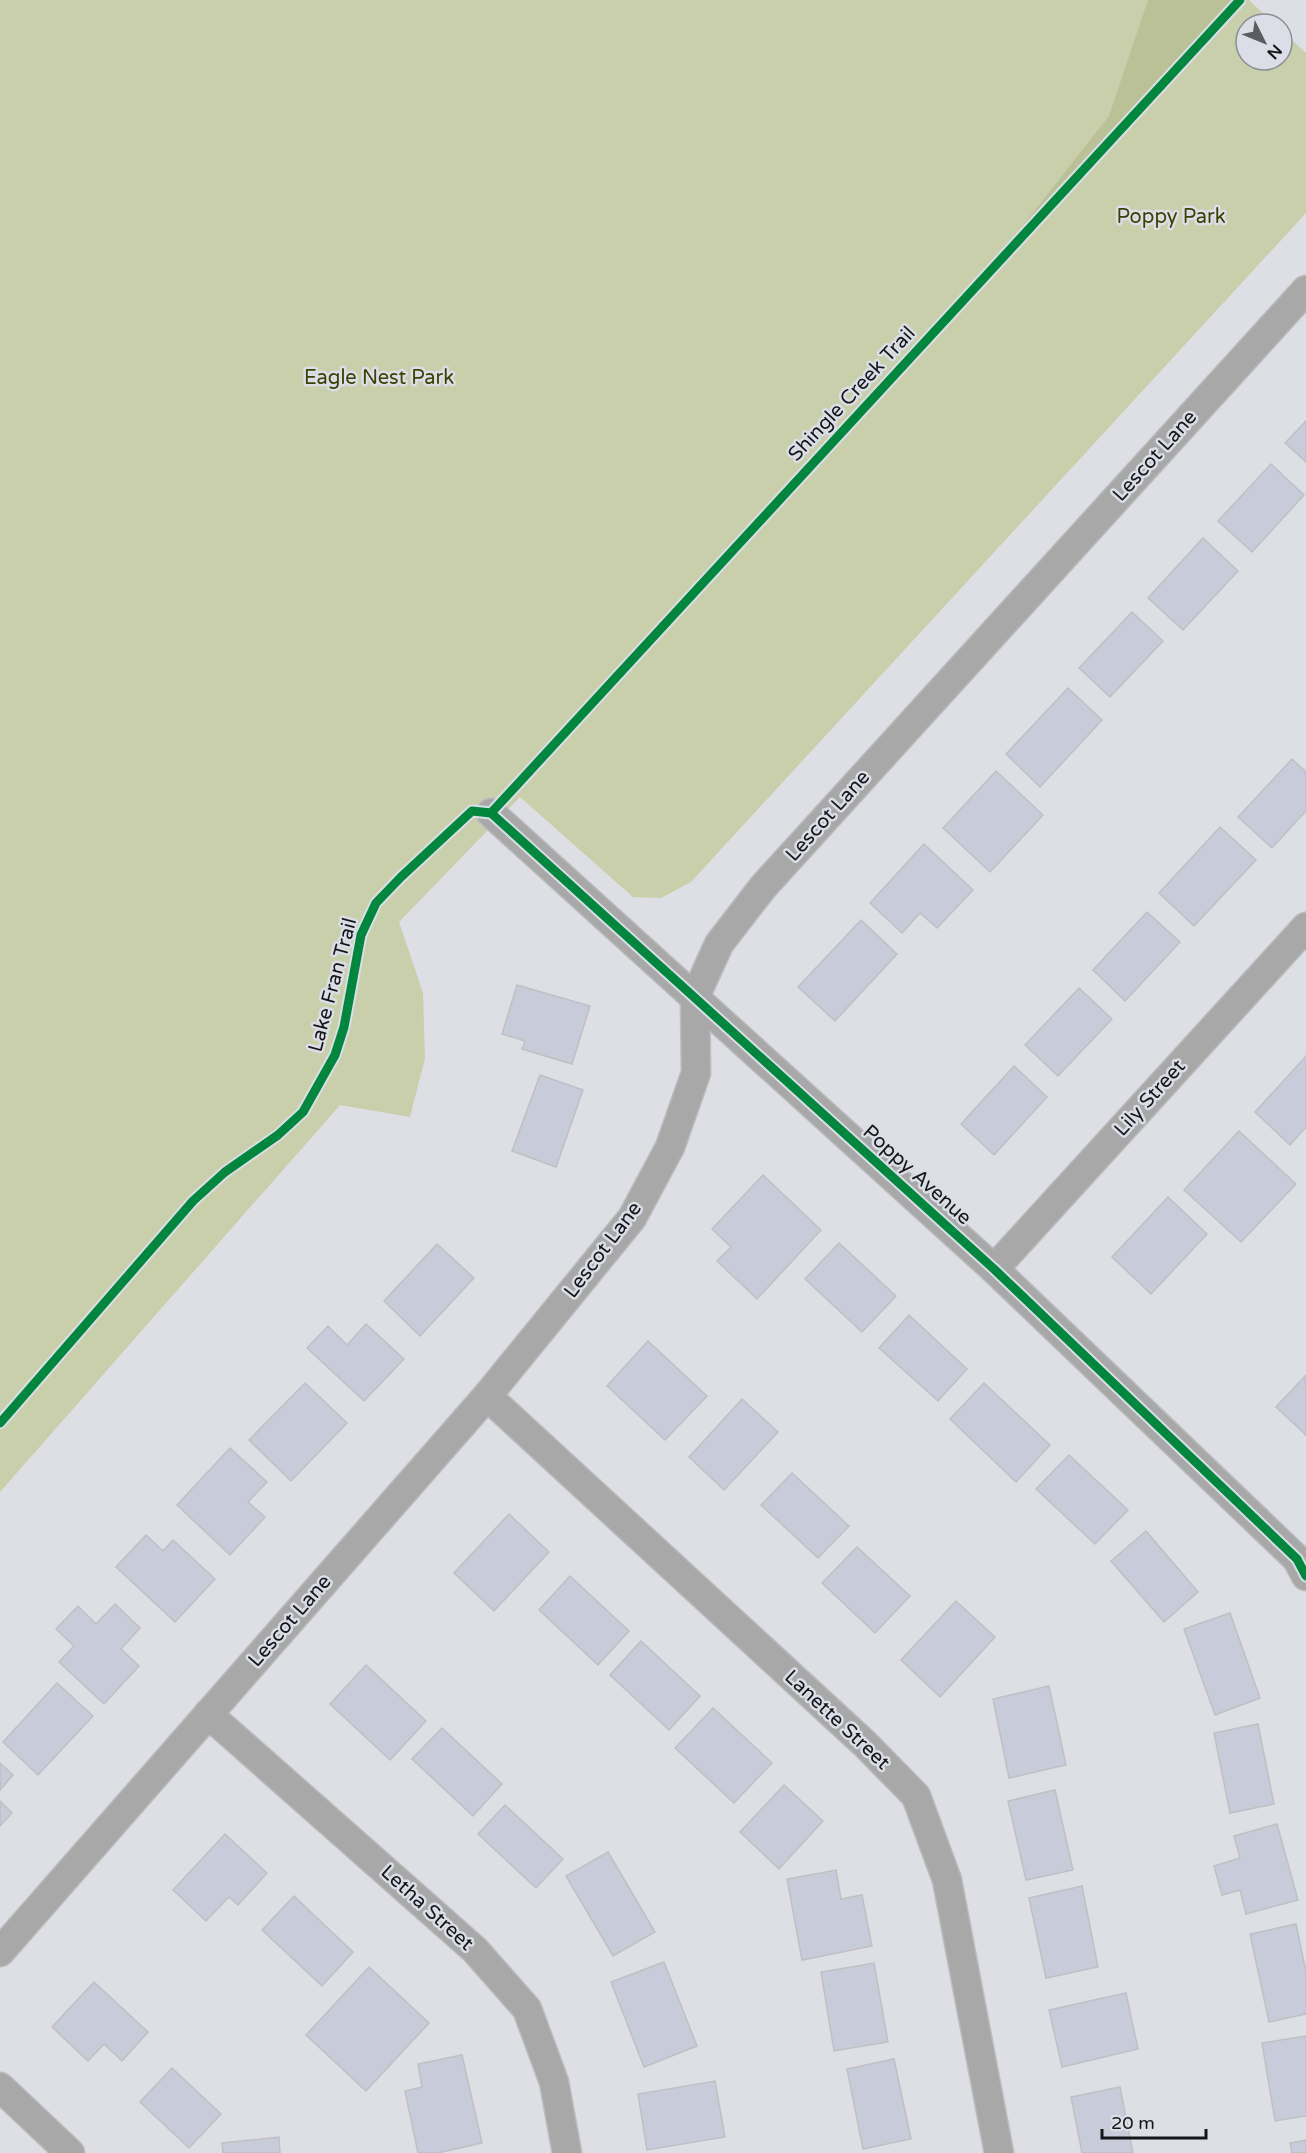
<svg xmlns="http://www.w3.org/2000/svg" width="1306" height="2153" viewBox="0 0 1306 2153" font-family="'Varela Round',sans-serif">
	<rect width="100%" height="100%" fill="#dedfe4"/>
	<!-- green -->
	<polygon fill="#c9ceab" points="0,0 1249,0 1274,24 1246,24 1246,60 1282,60 1282,31 1306,53 1306,213 691,882 661,898 633,897 520,797 399,922 423,993 425,1058 410,1117 340,1105 0,1492"/>
	<!-- forest -->
	<polygon fill="#bac197" points="1148,0 1232,0 1021,228 1109,116"/>
	<!-- building -->
	<g fill="#c8cbd9" stroke="#bfc0c3" stroke-width="1.5">
		<polygon points="1306,421 1306,462 1285,443"/>
		<polygon points="1271,464 1304,495 1252,552 1218,521"/>
		<polygon points="1203,538 1238,571 1183,630 1148,598"/>
		<polygon points="1132,612 1163,641 1110,697 1079,668"/>
		<polygon points="1068,688 1102,720 1040,787 1006,754"/>
		<polygon points="1292,759 1306,772 1306,811 1272,848 1238,817"/>
		<polygon points="996,771 1043,815 990,872 943,828"/>
		<polygon points="1220,827 1256,860 1194,926 1159,893"/>
		<polygon points="924,844 973,890 937,928 920,913 902,933 870,903"/>
		<polygon points="1147,912 1180,942 1125,1001 1093,970"/>
		<polygon points="861,920 897,954 835,1021 798,987"/>
		<polygon points="517,985 590,1006 572,1064 522,1049 525,1041 502,1034"/>
		<polygon points="1079,988 1112,1019 1058,1076 1025,1045"/>
		<polygon points="1306,1056 1306,1127 1290,1145 1255,1112"/>
		<polygon points="1014,1066 1047,1097 994,1155 961,1124"/>
		<polygon points="540,1075 583,1090 556,1167 512,1151"/>
		<polygon points="1239,1131 1296,1184 1241,1242 1184,1190"/>
		<polygon points="763,1175 821,1230 757,1299 717,1261 731,1247 712,1229"/>
		<polygon points="1168,1197 1207,1234 1151,1294 1112,1257"/>
		<polygon points="839,1243 896,1296 862,1332 805,1279"/>
		<polygon points="437,1244 474,1278 420,1336 384,1301"/>
		<polygon points="909,1315 967,1369 938,1401 879,1348"/>
		<polygon points="366,1324 404,1359 364,1401 307,1348 328,1326 347,1345"/>
		<polygon points="648,1341 707,1396 665,1440 607,1386"/>
		<polygon points="1306,1375 1306,1435 1276,1407"/>
		<polygon points="305,1383 347,1423 291,1481 249,1440"/>
		<polygon points="984,1383 1050,1445 1016,1482 950,1419"/>
		<polygon points="742,1399 778,1432 724,1490 689,1457"/>
		<polygon points="230,1448 267,1482 248,1502 265,1517 230,1555 177,1505"/>
		<polygon points="1069,1455 1128,1510 1095,1544 1036,1489"/>
		<polygon points="792,1473 849,1526 818,1558 761,1505"/>
		<polygon points="509,1514 549,1552 494,1611 454,1573"/>
		<polygon points="1146,1531 1198,1592 1164,1622 1111,1561"/>
		<polygon points="146,1535 163,1551 173,1540 215,1579 175,1622 116,1567"/>
		<polygon points="857,1547 910,1596 875,1633 822,1583"/>
		<polygon points="570,1576 629,1631 598,1665 539,1610"/>
		<polygon points="956,1601 995,1637 940,1697 901,1660"/>
		<polygon points="115,1604 140,1628 121,1649 139,1666 104,1704 59,1662 74,1646 56,1629 78,1606 96,1624"/>
		<polygon points="1230,1613 1260,1698 1215,1715 1184,1629"/>
		<polygon points="641,1641 700,1696 669,1730 610,1675"/>
		<polygon points="366,1665 426,1721 390,1760 330,1704"/>
		<polygon points="57,1683 93,1716 38,1775 3,1742"/>
		<polygon points="1049,1686 1066,1765 1009,1778 993,1699"/>
		<polygon points="713,1708 772,1763 734,1803 675,1748"/>
		<polygon points="1258,1724 1274,1804 1230,1813 1214,1733"/>
		<polygon points="442,1728 502,1784 473,1816 412,1759"/>
		<polygon points="0,1763 13,1775 0,1790"/>
		<polygon points="784,1785 823,1821 779,1869 740,1832"/>
		<polygon points="1055,1790 1073,1870 1026,1880 1008,1801"/>
		<polygon points="0,1801 12,1813 0,1826"/>
		<polygon points="505,1805 563,1859 536,1888 478,1834"/>
		<polygon points="1277,1824 1298,1900 1246,1914 1240,1890 1222,1895 1214,1866 1240,1858 1234,1836"/>
		<polygon points="225,1834 267,1873 238,1905 229,1897 206,1921 173,1890"/>
		<polygon points="608,1852 655,1932 613,1956 566,1876"/>
		<polygon points="836,1870 841,1899 862,1895 872,1946 802,1960 787,1879"/>
		<polygon points="1082,1886 1098,1967 1046,1978 1029,1898"/>
		<polygon points="294,1896 353,1952 322,1986 262,1930"/>
		<polygon points="1296,1924 1306,1972 1306,2014 1269,2022 1250,1934"/>
		<polygon points="664,1962 697,2046 644,2067 611,1982"/>
		<polygon points="874,1963 888,2042 834,2051 821,1972"/>
		<polygon points="369,1967 429,2023 366,2091 306,2035"/>
		<polygon points="94,1982 148,2032 122,2061 104,2044 88,2061 52,2027"/>
		<polygon points="1126,1993 1138,2049 1062,2067 1049,2010"/>
		<polygon points="1306,2036 1306,2116 1275,2121 1262,2043"/>
		<polygon points="462,2055 482,2143 438,2153 418,2153 405,2091 422,2087 418,2064"/>
		<polygon points="894,2059 911,2139 863,2149 847,2069"/>
		<polygon points="172,2068 221,2114 189,2148 140,2102"/>
		<polygon points="715,2081 725,2137 647,2150 638,2094"/>
		<polygon points="1120,2087 1133,2153 1082,2153 1071,2097"/>
		<polygon points="279,2137 280,2153 223,2153 222,2143"/>
		<polygon points="1306,2140 1306,2153 1292,2153 1290,2143"/>
	</g>
	<g fill="none" stroke-linecap="round" stroke-linejoin="round">
		<!-- street casing -->
		<g stroke="#bbbcbf" stroke-width="31">
			<g id="street">
				<polyline points="491,813 994,1269 1297,1559 1306,1576"/>
				<polyline points="994,1269 1306,927"/>
				<polyline points="487,1396 865,1744 916,1796 947,1880 999,2153"/>
				<polyline points="208,1714 475,1950 527,2009 554,2082 567,2153"/>
				<polyline points="0,1952 487,1396 632,1218 670,1147 696,1073 695,997 719,944 763,887 1306,290"/>
				<polyline points="0,2087 70,2153"/>
			</g>
		</g>
		<!-- street -->
		<use href="#street" stroke="#a8a8a8" stroke-width="28"/>
		<!-- cycleway casing -->
		<g stroke="#dbdee7" stroke-width="13">
			<g id="cycleway">
				<polyline points="491,813 994,1269 1297,1559 1306,1576"/>
				<polyline points="491,813 1240,0"/>
				<polyline points="0,1423 193,1201 225,1172 278,1135 303,1112 335,1055 344,1027 361,935 376,903 401,877 472,811 491,813"/>
			</g>
		</g>
		<!-- cycleway -->
		<use href="#cycleway" stroke="#00873e" stroke-width="9"/>
	</g>
	<g text-anchor="middle" dominant-baseline="central" stroke-width="5" stroke-linejoin="round" paint-order="stroke">
		<!-- park labels -->
		<g font-size="20" fill="#3b4101" stroke="#dbdee7">
			<text x="1171" y="217">Poppy Park</text>
			<text x="379" y="378">Eagle Nest Park</text>
		</g>
		<!-- street labels -->
		<g font-size="20" fill="#151619" stroke="#dbdee7">
			<text transform="translate(852 394) rotate(-47)">Shingle Creek Trail</text>
			<text transform="translate(1155 456) rotate(-48)">Lescot Lane</text>
			<text transform="translate(828 816) rotate(-48)">Lescot Lane</text>
			<text transform="translate(333 985) rotate(-75)">Lake Fran Trail</text>
			<text transform="translate(1150 1098) rotate(-48)">Lily Street</text>
			<text transform="translate(917 1175) rotate(42)">Poppy Avenue</text>
			<text transform="translate(603 1250) rotate(-53)">Lescot Lane</text>
			<text transform="translate(290 1621) rotate(-49)">Lescot Lane</text>
			<text transform="translate(837 1720) rotate(43)">Lanette Street</text>
			<text transform="translate(427 1908) rotate(42)">Letha Street</text>
		</g>
	</g>
	<!-- north arrow -->
	<g transform="translate(1264 42) rotate(133)"><circle r="28" fill="#dbdee7" stroke="#8c8e95" stroke-width="1.5"/>
	<path d="M0-4.5L10 22L0 15L-10 22Z" fill="#5b5c60"/>
	<text y="-9" font-size="16" font-weight="bold" text-anchor="middle" fill="#151619">N</text>
	</g>
	<!-- scale -->
	<path d="M1102 2129v9h104v-9" fill="none" stroke="#151619" stroke-width="3"/>
	<text x="1111" y="2129" font-size="18" fill="#151619" stroke="#dbdee7" stroke-width="4.5" paint-order="stroke">20 m</text>
</svg>
